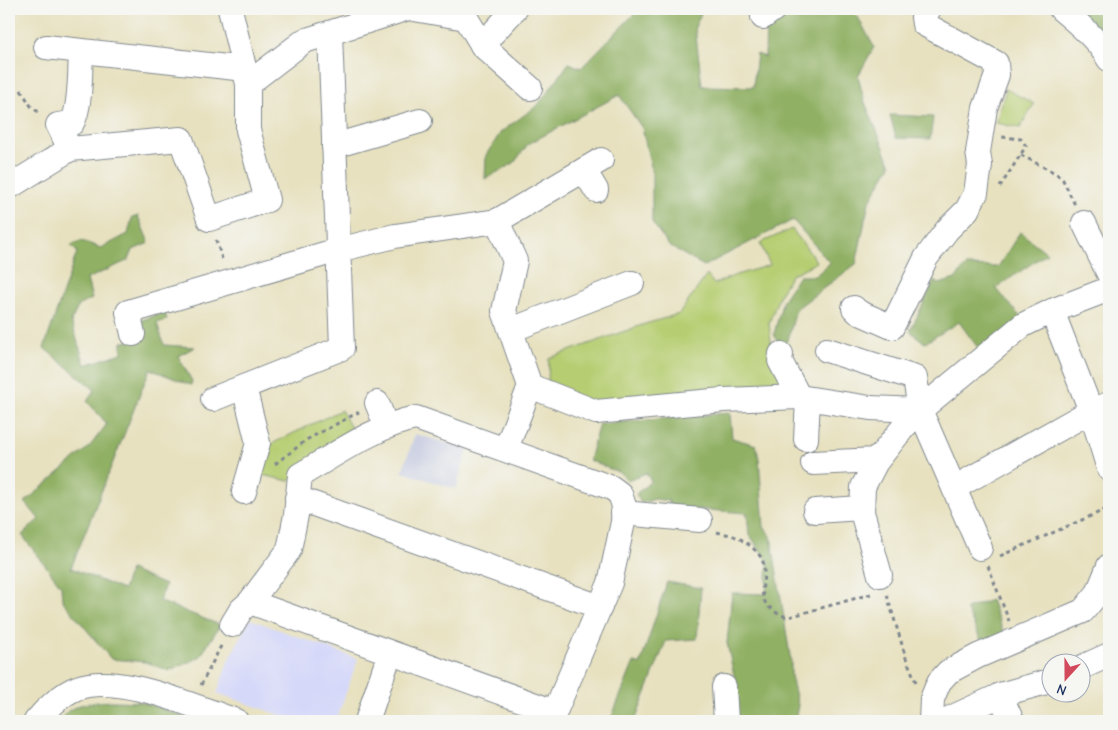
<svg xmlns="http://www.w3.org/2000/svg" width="1118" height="730" viewBox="0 0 1118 730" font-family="'Comic Neue',sans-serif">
	<rect width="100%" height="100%" fill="#f6f6f2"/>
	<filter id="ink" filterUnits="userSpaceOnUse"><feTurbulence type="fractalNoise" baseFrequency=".02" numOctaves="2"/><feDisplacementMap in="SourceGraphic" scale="10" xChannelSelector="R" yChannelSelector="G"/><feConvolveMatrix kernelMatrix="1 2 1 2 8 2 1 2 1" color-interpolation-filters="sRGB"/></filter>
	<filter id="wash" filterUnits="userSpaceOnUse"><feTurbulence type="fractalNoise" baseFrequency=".0096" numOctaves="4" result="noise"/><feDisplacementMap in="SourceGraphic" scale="20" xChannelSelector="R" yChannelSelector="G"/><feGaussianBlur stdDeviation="1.12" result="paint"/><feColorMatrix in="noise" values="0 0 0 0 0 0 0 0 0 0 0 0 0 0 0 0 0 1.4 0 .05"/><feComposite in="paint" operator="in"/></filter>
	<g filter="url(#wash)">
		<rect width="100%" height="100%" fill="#e7e1bf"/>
		<!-- built -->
		<polygon fill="#d5d8f9" points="250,619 358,659 336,721 297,721 217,693 228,661"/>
		<!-- industrial -->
		<polygon fill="#bdc3de" points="415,434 468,449 456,489 402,472"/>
		<!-- green -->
		<g fill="#b6cd71" stroke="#687e68">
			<polygon points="1006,89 1034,104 1020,128 996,123"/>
			<polygon points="792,229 817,262 791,275 780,294 769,323 772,350 791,395 595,407 548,382 549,358 645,324 679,314 707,275 714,284 736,275 770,265 760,243"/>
			<polygon points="341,410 354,433 289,481 253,473 259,450"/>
		</g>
		<!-- forest -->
		<g fill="#90b063" stroke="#567060">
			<polygon points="639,9 703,9 695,27 702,86 753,87 757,54 765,57 766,18 781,9 850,9 858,17 874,47 858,76 864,100 891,165 869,202 856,264 796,309 788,340 780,347 774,334 783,300 799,276 815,276 830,263 793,220 704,266 669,246 652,222 652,171 642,128 619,95 528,144 514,163 485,179 486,155 501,132 538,105 569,63 581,68"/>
			<polygon points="1070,9 1109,9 1109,50"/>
			<polygon points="890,115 933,117 930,139 896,138"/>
			<polygon points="138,216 149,243 133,250 129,260 87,279 92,299 79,305 71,321 85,365 122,353 122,342 141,339 137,322 165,312 167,320 157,323 164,345 195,347 178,356 192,381 191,385 150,369 71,568 123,590 130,570 165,585 159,601 220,625 200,657 169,671 146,662 111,659 62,600 61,586 22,535 39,519 25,502 90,446 107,424 87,401 95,390 44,348 77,252 71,245 82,241 101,248 128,234 132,218"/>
			<polygon points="1020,232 1047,253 996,288 1023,320 981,352 959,322 925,343 910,331 934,281 939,284 955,279 966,266 998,267"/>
			<polygon points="730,413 732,438 756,445 759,459 764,527 771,536 791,662 791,676 798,705 795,721 735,721 737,689 727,643 732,593 766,594 768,562 749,534 747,513 669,507 669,501 655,499 641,503 636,494 651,481 646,473 628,480 620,473 589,460 599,424"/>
			<polygon points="667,582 701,588 697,639 666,641 635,721 610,721 634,662 640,665"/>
			<polygon points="991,600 1004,634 982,642 966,609"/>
			<path d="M 113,701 L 142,702 L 182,716 L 179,721 L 60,721 C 69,702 95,702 113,701 Z"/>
		</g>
	</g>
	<g filter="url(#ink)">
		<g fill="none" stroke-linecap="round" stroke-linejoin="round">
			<!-- minor casing -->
			<g stroke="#81888e" stroke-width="26">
				<g id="minor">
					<polyline points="414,9 466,18 483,46 530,88"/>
					<path d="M 1061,9 C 1079,24 1097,39 1109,59"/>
					<polyline points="763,17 774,9"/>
					<polyline points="482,45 515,9"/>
					<polyline points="46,47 245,69"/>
					<polyline points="248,84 304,41 405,9"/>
					<polyline points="334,146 420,121"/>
					<path d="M 70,149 L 58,125 L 72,123 C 81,108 80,69 81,51"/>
					<polyline points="584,170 596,190"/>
					<polyline points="9,187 70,149 181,139 209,219 267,200 248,130 248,84 230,9"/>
					<polyline points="497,221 601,160"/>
					<polyline points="1084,223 1109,274"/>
					<polyline points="854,308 858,312 892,327 926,258 947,230 967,210 976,193 980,165 978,152 985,108 997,75 996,63 924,24 923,17 929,9"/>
					<polyline points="1052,311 1091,411 1109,469"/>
					<polyline points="511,330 632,283"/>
					<polyline points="133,334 128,312 338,250 395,236 497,221 515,261 504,311 530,386 596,412 723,400 799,397 870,408 920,410"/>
					<polyline points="827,350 915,378 920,410 980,548"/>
					<polyline points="781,354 780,361 799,397"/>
					<polyline points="213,399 342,348 330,33"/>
					<polyline points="377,403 381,413"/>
					<polyline points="806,439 808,399"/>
					<polyline points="506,449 530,386"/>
					<polyline points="813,463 877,460"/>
					<polyline points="954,488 1091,411 1109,404"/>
					<polyline points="244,492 258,443 244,387"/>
					<polyline points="297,498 600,607"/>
					<polyline points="815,511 862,508"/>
					<polyline points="623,513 700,520"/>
					<polyline points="880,575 862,512 863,487 876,462 902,429 920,410 1023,325 1052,311 1109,289"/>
					<polyline points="250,602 555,712"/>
					<path d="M 232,625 L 241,610 L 250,602 L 289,550 L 296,515 L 300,475 C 335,455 377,425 416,418 L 612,488 L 620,494 L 624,506 L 623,522 L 610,583 L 551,721"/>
					<polyline points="1080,668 1109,655"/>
					<polyline points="724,687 726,721"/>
					<polyline points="1000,695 1012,721"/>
					<path d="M 36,721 C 45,710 63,693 77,688 C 118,672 195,707 236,721"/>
					<polyline points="367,721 390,653"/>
					<polyline points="931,721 932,699 939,682 948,672 978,656 1083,611 1098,593 1109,566"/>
					<polyline points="944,721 1003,694 1050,681"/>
				</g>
			</g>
			<!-- path -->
			<g stroke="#81888e" stroke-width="3" stroke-dasharray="4 4" stroke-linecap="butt">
				<polyline points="21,90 31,106 41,114"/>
				<polyline points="1021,155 1057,174 1063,180 1075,205"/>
				<polyline points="1000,187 1026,146 1021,139 1002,137"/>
				<polyline points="216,240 223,262"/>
				<polyline points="275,464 308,439 359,412"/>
				<path d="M 717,532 C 723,534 730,534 736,537 C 744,540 758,551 762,559 C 769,576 755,594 769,607 C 776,613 781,616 789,617 L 871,594"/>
				<polyline points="1000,556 1109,508"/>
				<polyline points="988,566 1009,621"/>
				<polyline points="887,595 906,658 916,682"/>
				<polyline points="201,685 222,644"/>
			</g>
			<!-- minor -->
			<use href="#minor" stroke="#fff" stroke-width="24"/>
		</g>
	</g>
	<!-- margin -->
	<rect width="1118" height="730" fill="none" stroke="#f6f6f2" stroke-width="30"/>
	<!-- north arrow -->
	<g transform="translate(1066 678) rotate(201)"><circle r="24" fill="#f6f6f2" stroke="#9ea6b7"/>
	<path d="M0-4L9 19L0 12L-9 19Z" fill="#d1495b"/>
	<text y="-8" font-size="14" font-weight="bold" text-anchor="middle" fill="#1b2f5e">N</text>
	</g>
</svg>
